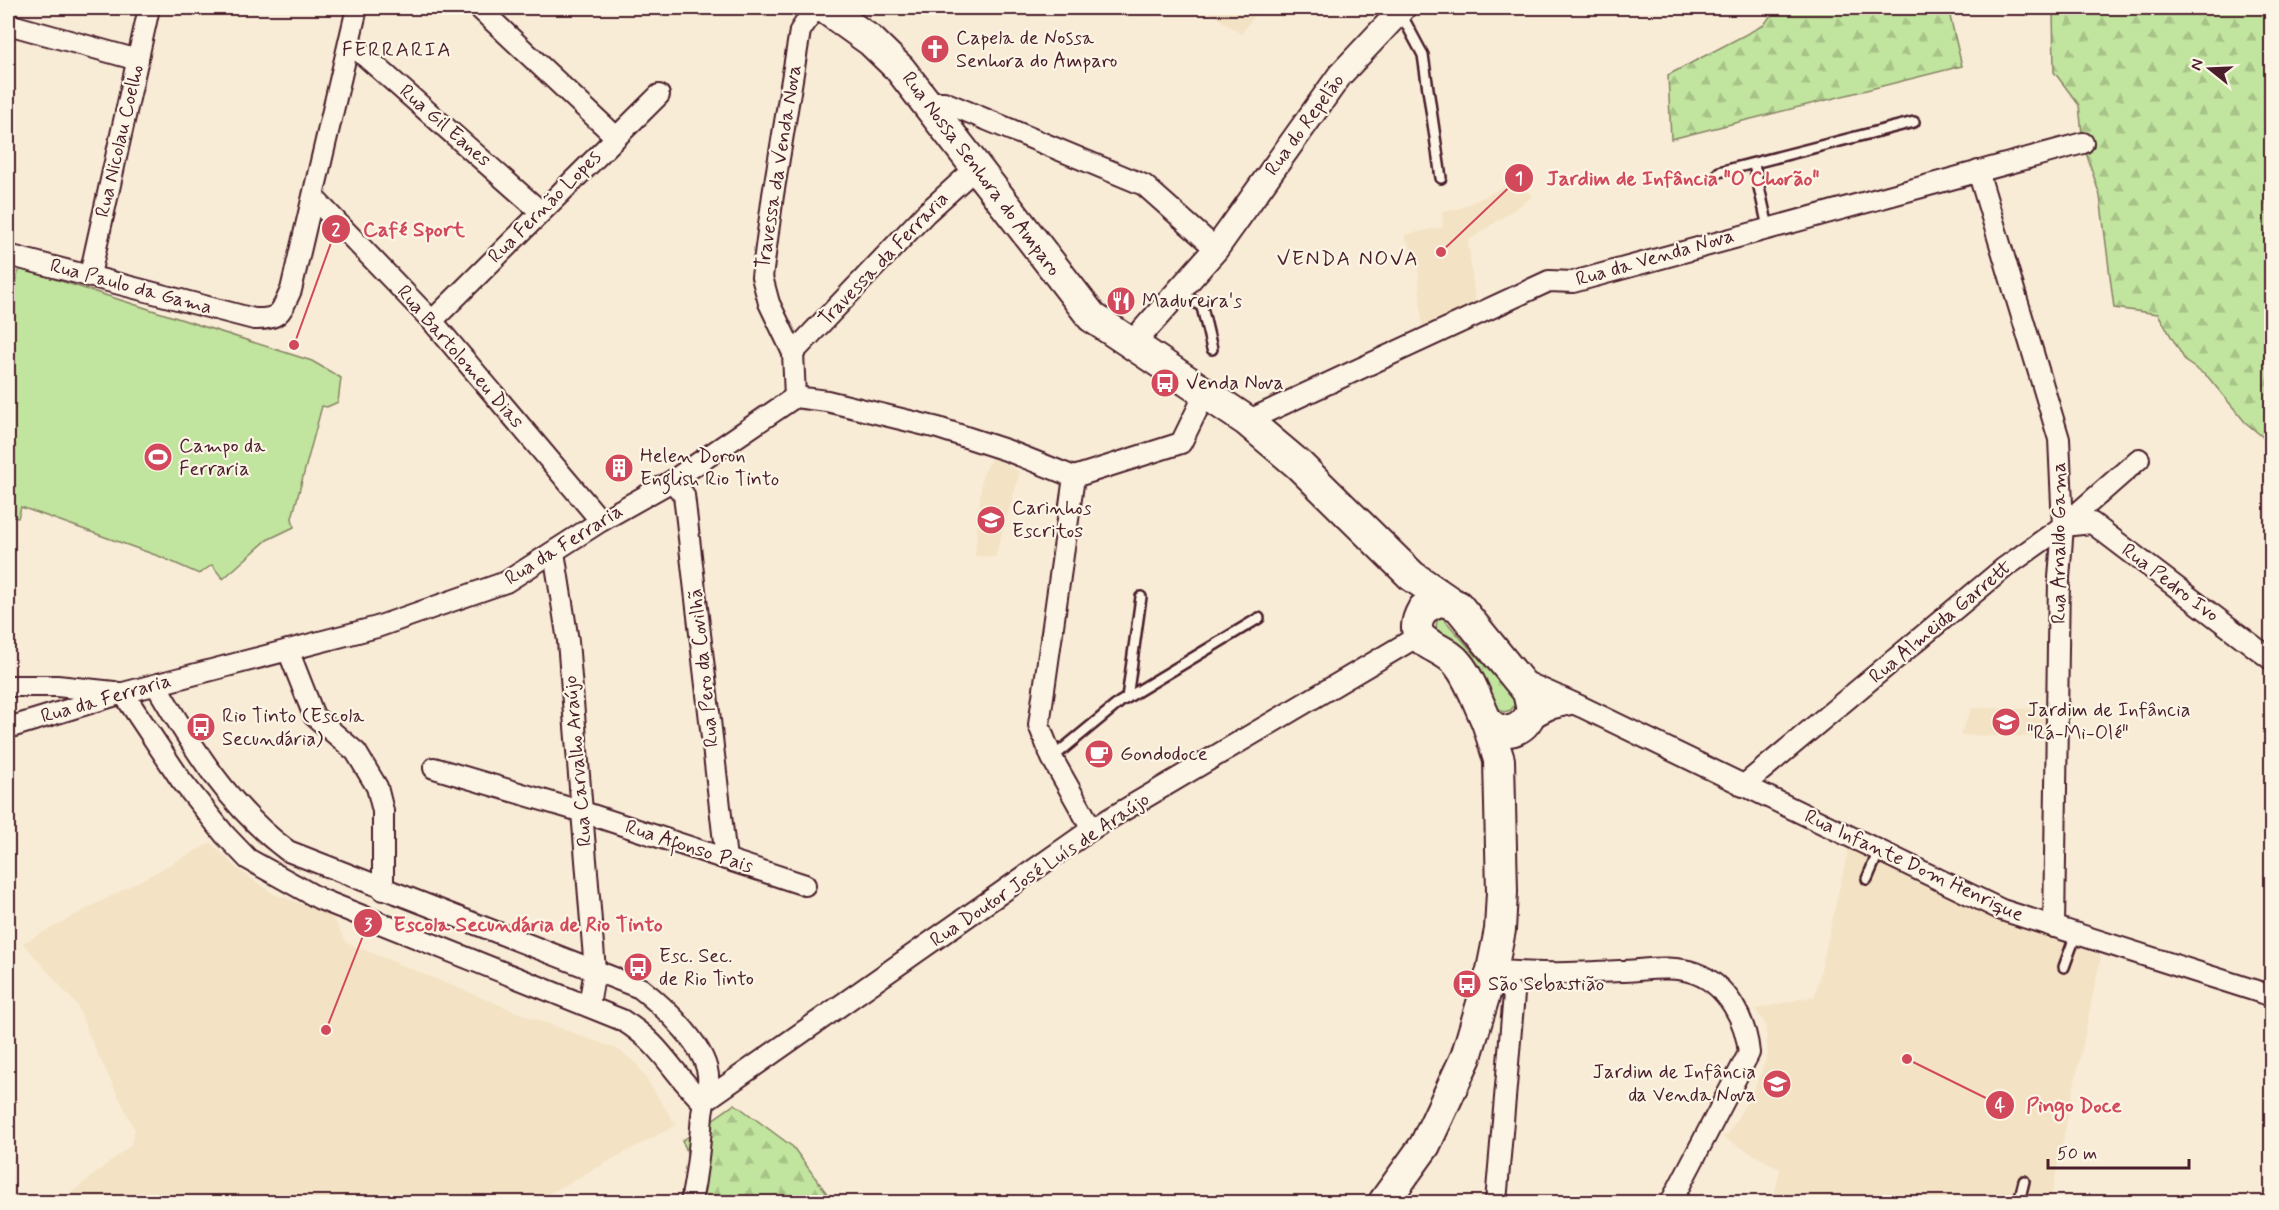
<svg xmlns="http://www.w3.org/2000/svg" width="2279" height="1210" viewBox="0 0 2279 1210" font-family="Mynerve,sans-serif">
	<defs>
		<pattern id="grass-tufts" width="24" height="20" patternUnits="userSpaceOnUse" patternTransform="scale(1.5)"><rect width="24" height="20" fill="#c1e49e"/><path d="M3 7l-1-3M5 7V3M7 7l1-3M15 17l-1-3M17 17v-4M19 17l1-3" fill="none" stroke="#a7c388"/></pattern>
		<pattern id="forest-firs" width="22" height="20" patternUnits="userSpaceOnUse" patternTransform="scale(1.5)"><rect width="22" height="20" fill="#c1e49e"/><path d="M5 1l3.5 6h-7zM16 11l3.5 6h-7z" fill="#a7c388"/></pattern>
	</defs>
	<rect width="100%" height="100%" fill="#f8ecd6"/>
	<filter id="ink" filterUnits="userSpaceOnUse"><feTurbulence type="fractalNoise" baseFrequency=".0167" numOctaves="2"/><feDisplacementMap in="SourceGraphic" scale="12" xChannelSelector="R" yChannelSelector="G"/><feConvolveMatrix kernelMatrix="1 2 1 2 8 2 1 2 1" color-interpolation-filters="sRGB"/></filter>
	<g filter="url(#ink)">
		<!-- built -->
		<g fill="#f3e2c4">
			<polygon points="1204,8 1260,8 1241,34"/>
			<polygon points="1520,179 1532,197 1468,241 1476,309 1422,328 1418,262 1404,235 1443,227 1442,211 1459,209"/>
			<polygon points="992,457 1020,472 995,557 975,556 982,477"/>
			<polygon points="1972,708 2046,709 2046,737 1960,735"/>
			<polygon points="211,843 239,870 272,893 331,915 347,943 529,1017 617,1049 636,1063 676,1125 533,1202 60,1202 131,1145 135,1130 92,1042 77,1005 23,943"/>
			<polygon points="1849,846 1973,907 2101,956 2050,1202 1773,1202 1780,1169 1722,1137 1728,1135 1755,1087 1768,1054 1765,1023 1755,1009 1815,996"/>
		</g>
		<!-- grass -->
		<path fill="url(#grass-tufts)" stroke="#868264" stroke-width="1.5" d="M 1443,618 L 1513,697 L 1515,704 L 1511,710 L 1504,712 L 1498,708 C 1481,676 1471,646 1436,630 L 1437,619 Z"/>
		<!-- forest -->
		<g fill="url(#forest-firs)" stroke="#868264" stroke-width="1.5">
			<polygon points="1776,8 1948,8 1962,66 1671,139 1668,75 1764,25"/>
			<polygon points="2053,8 2271,8 2271,444 2245,422 2208,377 2186,362 2158,314 2114,308 2100,196 2083,143 2079,105 2054,72"/>
			<path d="M 735,1104 L 793,1147 L 833,1202 L 682,1202 C 688,1185 693,1157 682,1141 Z"/>
		</g>
		<!-- pitch -->
		<polygon fill="#c1e49e" stroke="#868264" stroke-width="1.5" points="20,268 312,361 341,378 338,402 327,407 322,406 292,518 294,527 267,540 223,579 212,565 199,574 161,557 21,507 18,518 8,516 8,302"/>
		<g fill="none" stroke-linecap="round" stroke-linejoin="round">
			<!-- service casing -->
			<g stroke="#4a1f2b" stroke-width="14">
				<g id="service">
					<polyline points="1401,14 1423,55 1441,178"/>
					<polyline points="1754,165 1768,227"/>
					<polyline points="1719,172 1914,122"/>
					<polyline points="1179,290 1202,307 1212,349"/>
					<polyline points="1127,698 1141,597"/>
					<polyline points="1052,758 1120,702 1259,618"/>
					<polyline points="1867,879 1879,851"/>
					<polyline points="2064,967 2076,934"/>
					<polyline points="2019,1202 2024,1181"/>
				</g>
			</g>
			<!-- minor casing -->
			<g stroke="#4a1f2b" stroke-width="24">
				<g id="minor">
					<polyline points="479,8 616,137"/>
					<polyline points="8,24 138,60"/>
					<polyline points="349,42 540,211"/>
					<polyline points="927,102 944,102 1144,185 1216,249"/>
					<polyline points="1978,171 2059,439 2063,526 2059,578 2054,927"/>
					<polyline points="314,198 432,321 601,521"/>
					<path d="M 8,255 L 254,319 C 280,320 281,312 291,290 L 357,8"/>
					<polyline points="90,275 149,8"/>
					<polyline points="432,321 659,95"/>
					<polyline points="793,353 926,213 977,167"/>
					<polyline points="795,397 793,353 769,303 762,277 773,195 800,31 815,8"/>
					<polyline points="1247,421 1549,281 1573,282 2083,143"/>
					<polyline points="1074,477 1039,725 1052,758 1092,829"/>
					<polyline points="672,481 684,495 726,859"/>
					<polyline points="2063,526 2092,523 2272,660"/>
					<polyline points="554,552 568,641 595,970 589,1005"/>
					<polyline points="288,650 314,716 356,752 377,787 383,811 383,890"/>
					<polyline points="1519,679 1582,707 2002,910 2272,996"/>
					<path d="M 156,685 C 192,747 230,808 288,851 L 640,988 C 663,1006 712,1050 708,1083 C 707,1094 703,1103 702,1115 C 700,1145 697,1173 691,1202"/>
					<polyline points="8,686 57,686 114,692"/>
					<path d="M 123,693 L 181,780 L 225,835 L 248,859 L 320,899 L 622,1020 C 663,1045 671,1072 703,1102"/>
					<polyline points="1528,720 1549,709 1570,704"/>
					<polyline points="8,728 123,693 377,627 506,582 601,521 672,481 795,397 827,401 938,428 1006,450 1074,477 1181,443 1205,394"/>
					<polyline points="434,768 583,812 805,885"/>
					<polyline points="1743,786 2004,568 2063,526 2139,459"/>
					<path d="M 1492,970 C 1536,975 1578,973 1622,971 C 1645,970 1673,965 1695,973 C 1728,985 1746,1021 1749,1053 L 1671,1202"/>
					<polyline points="1492,970 1514,994 1496,1202"/>
					<polyline points="703,1102 1092,829 1420,635"/>
				</g>
			</g>
			<!-- tertiary casing -->
			<g stroke="#4a1f2b" stroke-width="28">
				<polyline id="tertiary" points="1132,344 1216,249 1340,75 1403,8"/>
			</g>
			<!-- primary casing -->
			<g stroke="#4a1f2b" stroke-width="34">
				<g id="primary">
					<polyline points="825,8 871,41 900,69 1092,317 1247,421 1299,465 1412,576 1450,602"/>
					<path d="M 1440,600 L 1458,606 L 1528,692 L 1532,710 C 1524,732 1504,738 1487,722 C 1478,703 1470,678 1457,663 C 1441,643 1402,645 1423,609 Z"/>
					<polyline points="1384,1202 1425,1145 1466,1057 1492,970 1500,930 1502,892 1499,760 1487,722"/>
				</g>
			</g>
			<!-- service -->
			<use href="#service" stroke="#fcf5e5" stroke-width="9"/>
			<!-- minor -->
			<use href="#minor" stroke="#fcf5e5" stroke-width="20"/>
			<!-- tertiary -->
			<use href="#tertiary" stroke="#fcf5e5" stroke-width="24"/>
			<!-- primary -->
			<use href="#primary" stroke="#fcf5e5" stroke-width="30"/>
		</g>
	</g>
	<!-- icons -->
	<defs>
		<g id="church-disc" transform="scale(1.5)"><circle r="9.5" fill="#d1495b" stroke="#fcf5e5"/><path d="M-1.2-6h2.4v3.5h3.3v2.4h-3.3V6h-2.4V-.1h-3.3v-2.4h3.3Z" fill="#fff"/></g>
		<g id="restaurant-disc" transform="scale(1.5)"><circle r="9.5" fill="#d1495b" stroke="#fcf5e5"/><path d="M-5-6h1v4h1v-4h1v4h1v-4h1v5L-1.5 .5V6h-2V.5L-5-1ZM5-6V6H3V1.5H1.5Q1.5-4 5-6Z" fill="#fff"/></g>
		<g id="bus-disc" transform="scale(1.5)"><circle r="9.5" fill="#d1495b" stroke="#fcf5e5"/><path d="M-5-6H5V4H4V6H2V4H-2V6H-4V4H-5ZM-3.5-4V0h7V-4ZM-3.5 1.2v1.5H-2V1.2ZM2 1.2v1.5H3.5V1.2Z" fill="#fff"/></g>
		<g id="stadium-disc" transform="scale(1.5)"><circle r="9.5" fill="#d1495b" stroke="#fcf5e5"/><path d="M0-5a6.5 5 0 1 0 0 10a6.5 5 0 1 0 0-10ZM-3.5-1.8h7v3.6h-7Z" fill="#fff"/></g>
		<g id="building-disc" transform="scale(1.5)"><circle r="9.5" fill="#d1495b" stroke="#fcf5e5"/><path d="M-4-6H4V6H1V3H-1V6H-4ZM-2.5-4.3h1.7v1.8h-1.7ZM.8-4.3h1.7v1.8H.8ZM-2.5-1h1.7V.8h-1.7ZM.8-1h1.7V.8H.8Z" fill="#fff"/></g>
		<g id="school-disc" transform="scale(1.5)"><circle r="9.5" fill="#d1495b" stroke="#fcf5e5"/><path d="M0-5L7-2L0 1L-7-2ZM-4 1L0 2.5L4 1V4Q0 6-4 4Z" fill="#fff"/></g>
		<g id="cafe-disc" transform="scale(1.5)"><circle r="9.5" fill="#d1495b" stroke="#fcf5e5"/><path d="M-5.5-4.5H6V0H3Q3 3.5 0 3.5H-2.5Q-5.5 3.5-5.5 0ZM3-3.2v2h1.7v-2ZM-6 4.5H4V6H-6Z" fill="#fff"/></g>
	</defs>
	<g fill-rule="evenodd">
		<use href="#church-disc" x="935" y="49"/>
		<use href="#restaurant-disc" x="1121" y="301"/>
		<use href="#bus-disc" x="1165" y="383"/>
		<use href="#stadium-disc" x="158" y="457"/>
		<use href="#building-disc" x="619" y="468"/>
		<use href="#school-disc" x="991" y="520"/>
		<use href="#school-disc" x="2006" y="722"/>
		<use href="#bus-disc" x="201" y="727"/>
		<use href="#cafe-disc" x="1099" y="754"/>
		<use href="#bus-disc" x="638" y="967"/>
		<use href="#bus-disc" x="1467" y="984"/>
		<use href="#school-disc" x="1777" y="1084"/>
	</g>
	<g text-anchor="middle" dominant-baseline="central" stroke-width="4.5" stroke-linejoin="round" paint-order="stroke">
		<!-- poi labels -->
		<g font-size="20" fill="#4a1f2b" stroke="#fcf5e5" text-anchor="start">
			<text x="956" y="38">Capela de Nossa<tspan x="956" dy="23">Senhora do Amparo</tspan></text>
			<text x="1142" y="301">Madureira's</text>
			<text x="1186" y="383">Venda Nova</text>
			<text x="179" y="446">Campo da<tspan x="179" dy="23">Ferraria</tspan></text>
			<text x="640" y="456">Helen Doron<tspan x="640" dy="23">English Rio Tinto</tspan></text>
			<text x="1012" y="508">Carinhos<tspan x="1012" dy="23">Escritos</tspan></text>
			<text x="2027" y="710">Jardim de Infância<tspan x="2027" dy="23">"Rá-Mi-Olé"</tspan></text>
			<text x="222" y="716">Rio Tinto (Escola<tspan x="222" dy="23">Secundária)</tspan></text>
			<text x="1120" y="754">Gondodoce</text>
			<text x="659" y="956">Esc. Sec.<tspan x="659" dy="23">de Rio Tinto</tspan></text>
			<text x="1488" y="984">São Sebastião</text>
			<text x="1756" y="1072" text-anchor="end">Jardim de Infância<tspan x="1756" dy="23">da Venda Nova</tspan></text>
		</g>
		<!-- street labels -->
		<g font-size="20" fill="#4a1f2b" stroke="#fcf5e5">
			<text transform="translate(1305 125) rotate(-54)">Rua do Repelão</text>
			<text transform="translate(445 126) rotate(41)">Rua Gil Eanes</text>
			<text transform="translate(120 141) rotate(-77)">Rua Nicolau Coelho</text>
			<text transform="translate(779 167) rotate(-81)">Travessa da Venda Nova</text>
			<text transform="translate(981 174) rotate(53)">Rua Nossa Senhora do Amparo</text>
			<text transform="translate(545 207) rotate(-45)">Rua Fernão Lopes</text>
			<text transform="translate(1655 258) rotate(-16)">Rua da Venda Nova</text>
			<text transform="translate(884 259) rotate(-46)">Travessa da Ferraria</text>
			<text transform="translate(131 287) rotate(15)">Rua Paulo da Gama</text>
			<text transform="translate(460 357) rotate(49)">Rua Bartolomeu Dias</text>
			<text transform="translate(2059 543) rotate(-90)">Rua Arnaldo Gama</text>
			<text transform="translate(564 545) rotate(-32)">Rua da Ferraria</text>
			<text transform="translate(2170 583) rotate(37)">Rua Pedro Ivo</text>
			<text transform="translate(1941 622) rotate(-40)">Rua Almeida Garrett</text>
			<text transform="translate(704 668) rotate(-96)">Rua Pero da Covilhã</text>
			<text transform="translate(106 699) rotate(-16)">Rua da Ferraria</text>
			<text transform="translate(578 761) rotate(-95)">Rua Carvalho Araújo</text>
			<text transform="translate(689 847) rotate(18)">Rua Afonso Pais</text>
			<text transform="translate(1914 866) rotate(25)">Rua Infante Dom Henrique</text>
			<text transform="translate(1040 870) rotate(-34)">Rua Doutor José Luís de Araújo</text>
		</g>
		<!-- neighbourhood labels -->
		<g font-size="21" letter-spacing="1.5" fill="#4a1f2b" stroke="#fcf5e5">
			<text x="397" y="50">FERRARIA</text>
			<text x="1348" y="259">VENDA NOVA</text>
		</g>
	</g>
	<!-- callouts -->
	<path fill="none" stroke="#d1495b" stroke-width="2" d="M1441 252L1519 178M294 345L336 229M326 1030L368 923M1907 1059L2000 1105"/>
	<g fill="#d1495b" stroke="#fcf5e5" stroke-width="2">
		<circle cx="1441" cy="252" r="6"/>
		<circle cx="294" cy="345" r="6"/>
		<circle cx="326" cy="1030" r="6"/>
		<circle cx="1907" cy="1059" r="6"/>
		<circle cx="1519" cy="178" r="15"/>
		<circle cx="336" cy="229" r="15"/>
		<circle cx="368" cy="923" r="15"/>
		<circle cx="2000" cy="1105" r="15"/>
	</g>
	<g font-size="18" text-anchor="middle" font-weight="bold" fill="#fff">
		<text x="1519" y="184">1</text>
		<text x="336" y="235">2</text>
		<text x="368" y="930">3</text>
		<text x="2000" y="1111">4</text>
	</g>
	<g font-size="21" text-anchor="middle" font-weight="bold" fill="#d1495b" stroke="#fcf5e5" stroke-width="4.5" stroke-linejoin="round" paint-order="stroke">
		<text x="1683" y="185">Jardim de Infância "O Chorão"</text>
		<text x="414" y="236">Café Sport</text>
		<text x="528" y="931">Escola Secundária de Rio Tinto</text>
		<text x="2074" y="1112">Pingo Doce</text>
	</g>
	<!-- margin -->
	<rect width="2279" height="1210" fill="none" stroke="#fcf5e5" stroke-width="30"/>
	<rect x="15" y="15" width="2249" height="1180" fill="none" stroke="#4a1f2b" stroke-width="2" filter="url(#ink)"/>
	<!-- north arrow -->
	<g transform="translate(2210 69) rotate(288)" stroke="#fcf5e5" stroke-width="4.5" paint-order="stroke">
	<path d="M0-4.5L10 22L0 15L-10 22Z" fill="#4a1f2b"/>
	<text y="-9" font-size="16" font-weight="bold" text-anchor="middle" fill="#4a1f2b">N</text>
	</g>
	<!-- scale -->
	<path d="M2048 1159v9h141v-9" fill="none" stroke="#4a1f2b" stroke-width="3"/>
	<text x="2057" y="1159" font-size="18" fill="#4a1f2b" stroke="#fcf5e5" stroke-width="4.5" paint-order="stroke">50 m</text>
</svg>
